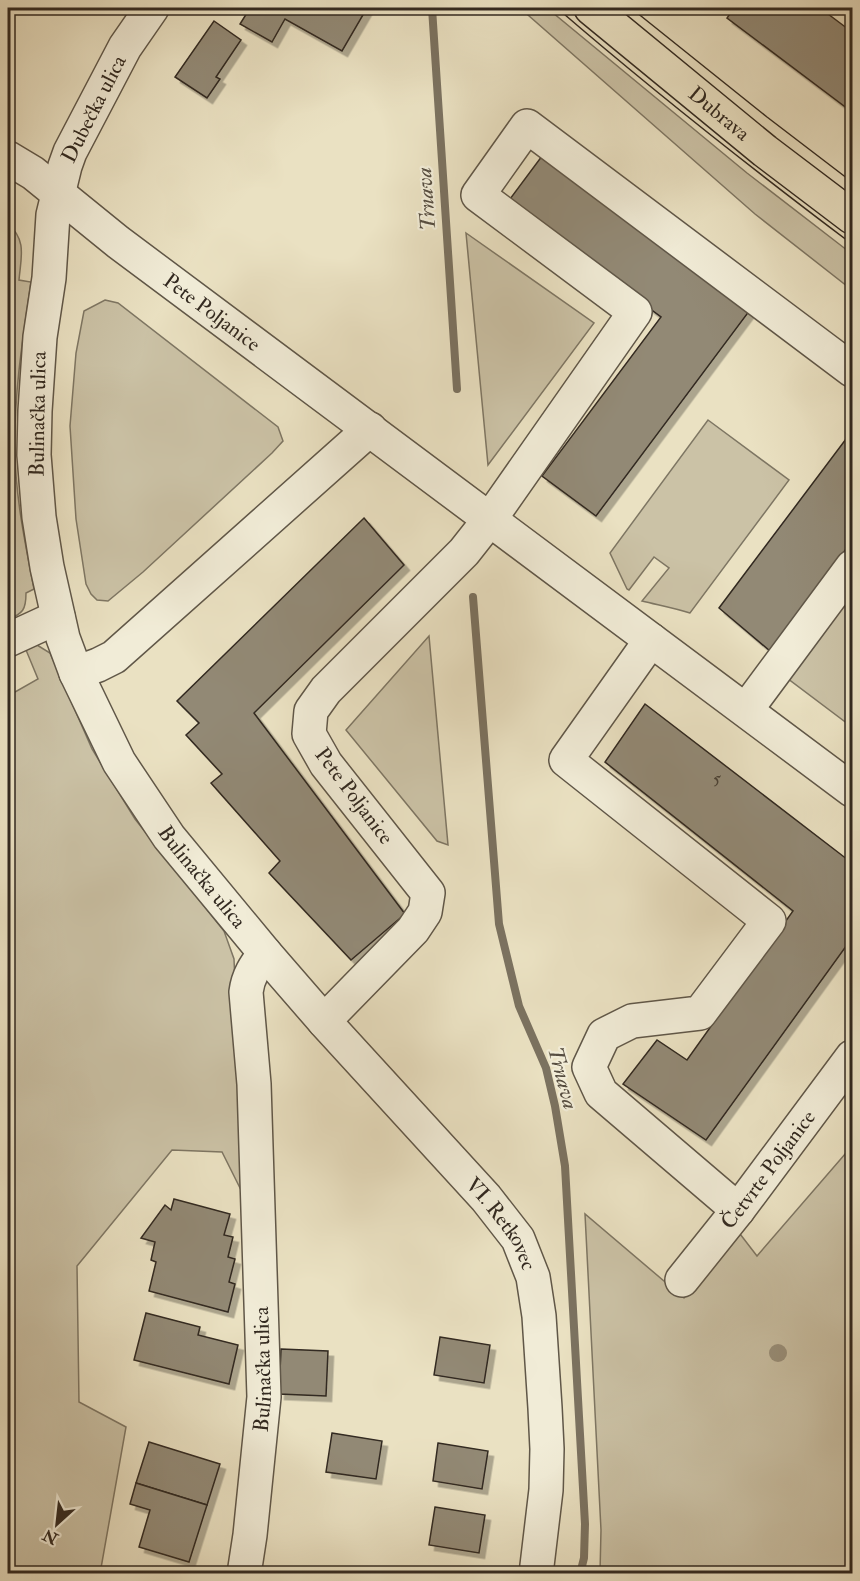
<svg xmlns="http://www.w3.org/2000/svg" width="860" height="1581" viewBox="0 0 860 1581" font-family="'IM FELL Double Pica',serif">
	<defs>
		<filter id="shadow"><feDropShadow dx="5.5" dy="5.5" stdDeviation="0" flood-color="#0004"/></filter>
	</defs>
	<rect width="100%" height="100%" fill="#eae1c2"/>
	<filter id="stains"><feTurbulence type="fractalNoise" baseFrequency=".00333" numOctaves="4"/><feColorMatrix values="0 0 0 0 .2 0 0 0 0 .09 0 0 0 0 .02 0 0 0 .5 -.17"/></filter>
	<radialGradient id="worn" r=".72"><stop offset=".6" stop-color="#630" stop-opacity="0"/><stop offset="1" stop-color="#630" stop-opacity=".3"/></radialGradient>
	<!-- green -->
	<g fill="#cbc2a6" stroke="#7e7663" stroke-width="1.5">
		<polygon points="520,8 547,8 747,173 852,254 852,290 755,214"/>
		<path d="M 8,224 C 27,240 21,257 19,280 L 31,282 C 23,337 14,392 15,448 C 15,495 25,543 34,589 L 26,593 C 26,610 23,613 8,620 Z"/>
		<polygon points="466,233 594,323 488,465"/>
		<polygon points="105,300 118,303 278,427 283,441 272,453 143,572 108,601 97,600 91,594 86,584 76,519 70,426 76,353 84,311"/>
		<path d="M 708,420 L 789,480 L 690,613 C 674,608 658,605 642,601 L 669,568 L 654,557 L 629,590 L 627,589 L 610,553 Z"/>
		<polygon points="852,591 852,727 787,678"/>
		<polygon points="429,636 448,845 437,841 346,730"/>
		<polygon points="37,645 50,653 92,749 135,819 224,931 234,959 244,1196 222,1152 172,1150 77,1266 79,1402 126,1427 101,1568 120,1573 8,1573 8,696 38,679 26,650"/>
		<polygon points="852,1146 852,1573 600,1573 601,1530 585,1214 684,1298 737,1230 757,1256"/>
	</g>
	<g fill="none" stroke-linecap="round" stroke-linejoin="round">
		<!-- stream -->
		<g stroke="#7b7260" stroke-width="8">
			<polyline points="432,8 457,389"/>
			<polyline points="473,597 499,924 519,1006 546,1068 555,1106 565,1166 585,1524 584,1558 580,1574"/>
		</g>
	</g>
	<!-- building -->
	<g fill="#928974" stroke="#322920" stroke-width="1.5" filter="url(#shadow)">
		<polygon points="250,8 367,8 342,51 285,19 272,42 240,24"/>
		<polygon points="734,8 820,8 852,32 852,112 727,18"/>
		<polygon points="214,21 241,40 216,77 220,79 207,98 175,77"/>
		<polygon points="542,156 750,310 596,516 542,476 661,317 507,203"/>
		<polygon points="852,431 852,541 770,651 719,608"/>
		<polygon points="364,518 404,565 254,713 405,914 351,960 269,873 280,861 211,783 222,774 186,735 199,723 177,701"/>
		<polygon points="645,704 852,863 852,938 706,1140 623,1084 657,1040 687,1060 793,911 605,762"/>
		<polygon points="174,1199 230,1214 224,1235 233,1237 228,1257 235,1259 229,1282 235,1284 228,1312 149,1291 156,1262 151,1260 155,1242 141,1238 165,1205 171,1210"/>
		<polygon points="146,1313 200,1327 198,1335 238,1345 229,1384 134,1360"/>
		<polygon points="440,1337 490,1345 484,1383 434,1375"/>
		<polygon points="281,1349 328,1351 326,1396 279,1394"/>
		<polygon points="332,1433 382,1441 376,1479 326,1472"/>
		<polygon points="149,1442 220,1464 207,1505 136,1483"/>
		<polygon points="438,1443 488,1451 482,1489 433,1481"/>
		<polygon points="136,1483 207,1505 189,1562 139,1547 150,1510 130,1504"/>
		<polygon points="435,1507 485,1515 479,1553 429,1545"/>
		<polygon points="429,1569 458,1574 428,1574"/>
	</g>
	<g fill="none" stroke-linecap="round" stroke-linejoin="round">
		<!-- minor casing -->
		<g stroke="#605748" stroke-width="36">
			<g id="minor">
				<path id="s1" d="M 152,8 L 125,47 L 70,152 L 65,166 L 53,215 L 49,278 L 40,337 L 35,411 L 34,455 L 39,517 L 47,567 L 63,638 L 76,673 L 119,762 L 169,837 L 265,953 L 324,1021 L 486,1198 L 518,1239 L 533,1277 L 539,1316 L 545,1408 L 547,1449 L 546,1490 L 536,1574"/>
				<path id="s2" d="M 8,158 L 33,173 L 118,242 L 852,790"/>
				<polyline points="8,640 58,617"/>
				<polyline points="651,640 566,760 769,921 700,1013 632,1021 604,1035 589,1067 601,1093 738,1210"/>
				<polyline points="76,673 98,665 114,657 370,429"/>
				<polyline points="746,710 852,567"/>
				<polyline points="324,1021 413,930 425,912 428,893 326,764 309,734 311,711 326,690 464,552 490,519 635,312 478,195 527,126 852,370"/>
				<path id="s3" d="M 682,1280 L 738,1210 L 852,1057"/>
				<path id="s4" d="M 244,1574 L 250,1535 L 264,1397 L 254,1084 L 246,992 C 248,976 255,966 265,953"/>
			</g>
		</g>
		<!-- major casing -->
		<g stroke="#322920" stroke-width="36">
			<g id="major">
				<path id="s5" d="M 591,8 L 765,151 L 852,217"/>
			</g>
		</g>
		<!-- minor -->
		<use href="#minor" stroke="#f1ecd7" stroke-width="33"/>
		<!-- major -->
		<use href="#major" stroke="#eae1c2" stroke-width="33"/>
		<!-- tram -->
		<g stroke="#322920" stroke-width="1.5">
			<path d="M 557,8 C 652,90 751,168 852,244"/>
			<polyline points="631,8 767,117 852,182"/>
		</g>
	</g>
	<!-- trees -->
	<circle fill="#9a917c" cx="778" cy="1353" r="9"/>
	<g text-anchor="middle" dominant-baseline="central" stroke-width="4.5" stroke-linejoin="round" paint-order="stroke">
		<!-- number labels -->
		<g font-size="18" fill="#4a4135">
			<text x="717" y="778">5</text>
		</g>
		<!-- street labels -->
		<g font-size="21" fill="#322920" stroke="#f1ecd7">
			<text transform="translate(94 109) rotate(-63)">Dubečka ulica</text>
			<text stroke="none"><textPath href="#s5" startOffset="166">Dubrava</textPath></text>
			<text stroke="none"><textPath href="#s2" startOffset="256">Pete Poljanice</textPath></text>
			<text transform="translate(38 414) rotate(-89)">Bulinačka ulica</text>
			<text transform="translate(354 796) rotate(53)">Pete Poljanice</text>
			<text stroke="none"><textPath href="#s1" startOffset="936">Bulinačka ulica</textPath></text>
			<text stroke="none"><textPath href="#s3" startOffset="140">Četvrte Poljanice</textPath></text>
			<text stroke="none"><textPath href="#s1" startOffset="1395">VI. Retkovec</textPath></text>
			<text stroke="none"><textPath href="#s4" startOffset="206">Bulinačka ulica</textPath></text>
		</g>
		<!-- water labels -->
		<g font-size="22" font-style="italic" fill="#564d40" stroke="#f1ecd7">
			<text transform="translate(426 199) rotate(-94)">Trnava</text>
			<text transform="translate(563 1078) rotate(75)">Trnava</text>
		</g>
	</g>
	<!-- margin -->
	<rect width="860" height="1581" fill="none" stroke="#eae1c2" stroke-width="30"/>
	<rect x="9" y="9" width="842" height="1563" fill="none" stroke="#322920" stroke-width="3"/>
	<rect x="15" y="15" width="830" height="1551" fill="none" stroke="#322920" stroke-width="1.5"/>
	<!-- north arrow -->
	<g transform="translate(57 1524) rotate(207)" stroke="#f1ecd7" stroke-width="4.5" paint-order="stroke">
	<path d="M0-4.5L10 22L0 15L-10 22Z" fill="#322920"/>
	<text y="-9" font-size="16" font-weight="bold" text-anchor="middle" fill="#322920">N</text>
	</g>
	<rect width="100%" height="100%" filter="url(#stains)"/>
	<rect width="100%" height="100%" fill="url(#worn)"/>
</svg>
